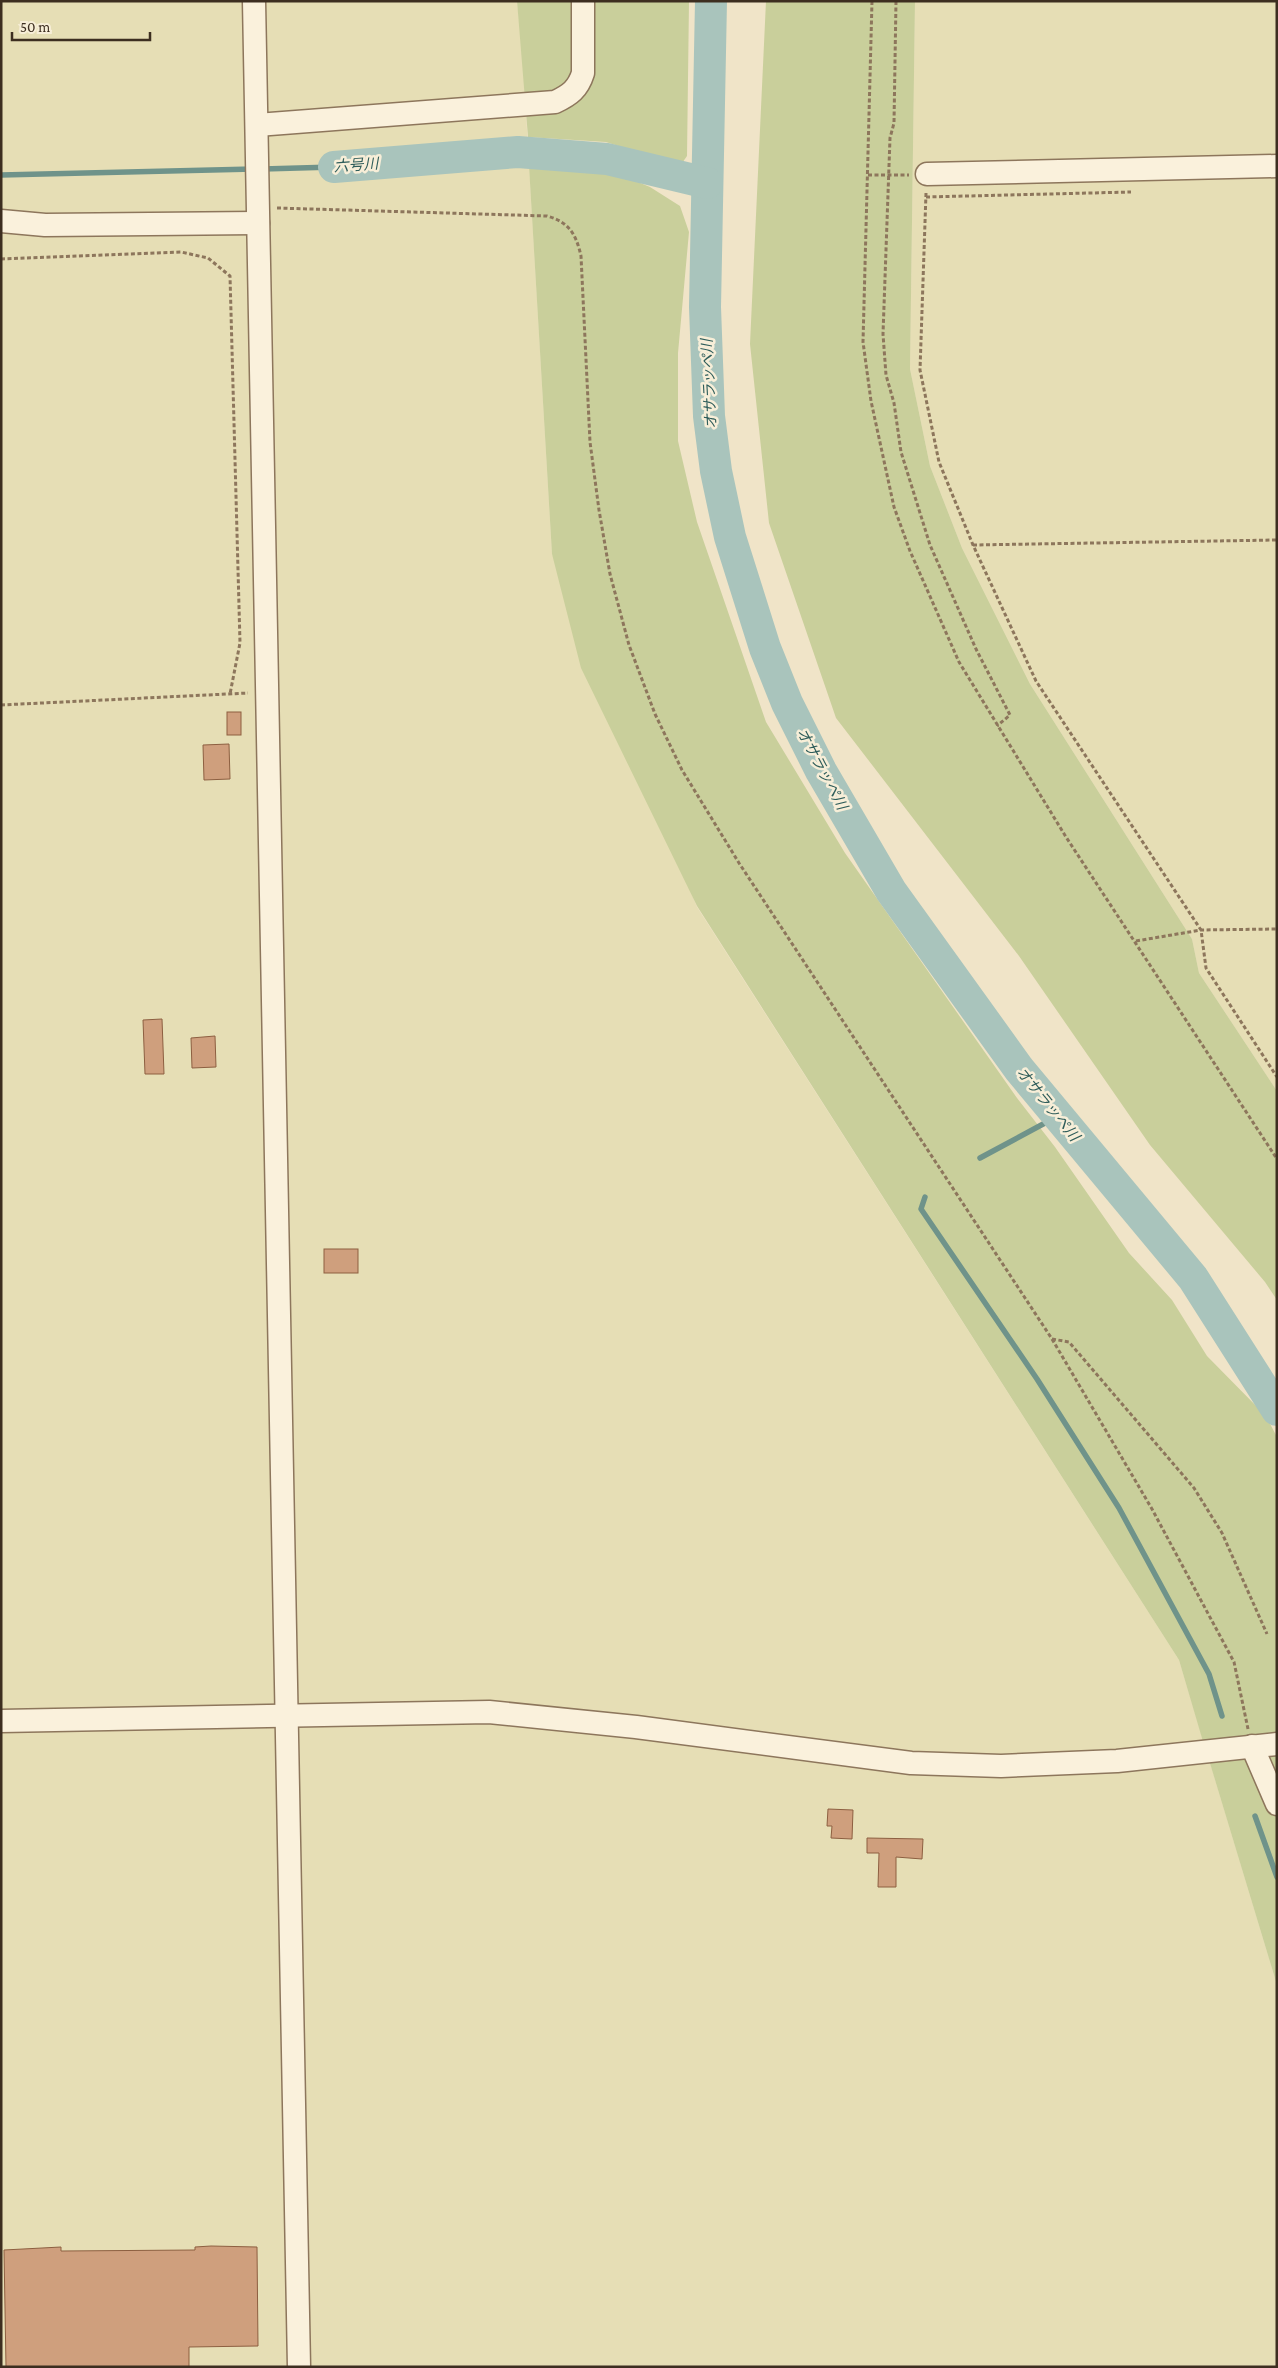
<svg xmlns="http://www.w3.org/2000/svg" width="1278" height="2368" viewBox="0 0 1278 2368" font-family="'Crimson Pro','Noto Sans JP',serif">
	<rect width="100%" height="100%" fill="#f0e4c8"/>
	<!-- farmland -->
	<g fill="#e6deb5">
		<polygon points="1,1 517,1 523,63 552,554 697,907 1179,1660 1277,1985 1277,2367 1,2367"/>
		<polygon points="915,1 1277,1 1277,1091 1199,973 1192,939 1030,684 962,548 930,466 910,369"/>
	</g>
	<!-- green -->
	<g fill="#c9cf9b">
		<polygon points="517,1 689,1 687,156 680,166 606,142 528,137"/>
		<polygon points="766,1 915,1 910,369 930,466 962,548 1030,684 1192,939 1199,973 1277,1091 1277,1300 1265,1282 1150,1145 1019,956 836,718 769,523 750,344"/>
		<polygon points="529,166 606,169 650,187 680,206 689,232 678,353 678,441 697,522 766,722 845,853 1017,1098 1055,1147 1129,1253 1172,1300 1207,1356 1266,1416 1277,1437 1277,1734 1204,1745 1179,1660 697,906 581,668 552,554"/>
		<polygon points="1277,1753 1277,1985 1209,1760"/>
	</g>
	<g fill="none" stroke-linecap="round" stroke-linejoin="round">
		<!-- stream -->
		<g stroke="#6f938a" stroke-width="5.5">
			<polyline points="263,169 334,167"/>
			<polyline points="1,175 254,169"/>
			<polyline points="980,1158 1058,1116"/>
			<polyline points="925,1197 921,1209 1037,1379 1119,1508 1209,1674 1222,1716"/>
			<polyline points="1255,1816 1277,1877"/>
		</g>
		<!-- river -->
		<g stroke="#a9c4bc" stroke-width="32">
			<polyline points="711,1 705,307 709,416 716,471 730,537 765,648 787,703 821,771 891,891 1019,1069 1193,1278 1277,1410"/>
			<polyline points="334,167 518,152 607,159 707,183"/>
		</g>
	</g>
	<!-- building -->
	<g fill="#cf9f7d" stroke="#8d5f41">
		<rect x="227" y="712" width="14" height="23"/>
		<polygon points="229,744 230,779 204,780 203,745"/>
		<polygon points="162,1019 164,1074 145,1074 143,1020"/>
		<polygon points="215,1036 216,1067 192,1068 191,1038"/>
		<rect x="324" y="1249" width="34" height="24"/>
		<polygon points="828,1809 853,1810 852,1839 831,1838 832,1826 827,1826"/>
		<polygon points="867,1838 923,1839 922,1859 896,1857 896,1887 878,1887 879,1853 867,1853"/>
		<polygon points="211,2246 257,2247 258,2346 189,2347 189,2367 6,2367 4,2250 61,2247 61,2251 195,2250 195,2247"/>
	</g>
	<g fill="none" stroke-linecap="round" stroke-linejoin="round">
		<!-- minor casing -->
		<g stroke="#8d765c" stroke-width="25">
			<g id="minor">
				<path d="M 254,1 C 273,790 280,1578 299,2367"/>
				<path d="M 257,125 L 555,102 C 570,95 578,89 583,73 L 583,1"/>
				<polyline points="927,174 1277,166"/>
				<polyline points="1,221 45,225 258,223"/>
				<polyline points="1,1721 489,1712 636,1727 911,1763 1001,1766 1117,1761 1277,1744"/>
				<polyline points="1252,1746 1277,1804"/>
			</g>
		</g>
		<!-- path -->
		<g stroke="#8d765c" stroke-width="3" stroke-dasharray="4 2.5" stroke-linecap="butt">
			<polyline points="872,1 863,342 871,401 894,507 910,551 959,662 1066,837 1277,1159"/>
			<polyline points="896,1 894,123 890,138 883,334 886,375 894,403 901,452 930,545 976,649 1010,715 997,726"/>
			<polyline points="868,175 909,175"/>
			<polyline points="926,193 920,370 939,462 973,545 1036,681 1201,930 1206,968 1277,1077"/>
			<polyline points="926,197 1131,192"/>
			<path d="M 277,208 L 547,216 C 569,222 576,234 581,256 L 590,442 L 599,510 L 610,574 L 629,645 L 655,714 L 682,770 L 739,863 L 1052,1339 L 1152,1509 L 1234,1662 L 1248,1729"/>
			<polyline points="1,259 181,252 208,258 230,276 240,643 230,694"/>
			<polyline points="973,545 1277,540"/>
			<polyline points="1,705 248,693"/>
			<polyline points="1136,941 1201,930 1277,929"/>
			<polyline points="1052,1339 1069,1342 1194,1488 1222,1533 1267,1634"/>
		</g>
		<!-- minor -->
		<use href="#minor" stroke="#faf1dc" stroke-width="22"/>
	</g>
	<g text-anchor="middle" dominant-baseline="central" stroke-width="5" stroke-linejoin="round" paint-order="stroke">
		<!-- water labels -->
		<g font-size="15" font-style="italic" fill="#2f5d5a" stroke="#f7eed8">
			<text transform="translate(356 165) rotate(-4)">六号川</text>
			<text transform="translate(709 384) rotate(-93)">オサラッペ川</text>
			<text transform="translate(822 769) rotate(62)">オサラッペ川</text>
			<text transform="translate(1048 1104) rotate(51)">オサラッペ川</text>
		</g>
	</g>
	<!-- border -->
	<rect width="1278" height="2368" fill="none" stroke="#3d2e20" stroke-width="5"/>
	<!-- scale -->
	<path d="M12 32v8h138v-8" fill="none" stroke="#3d2e20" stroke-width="2.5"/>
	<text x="20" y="32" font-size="15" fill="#3d2e20" stroke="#f7eed8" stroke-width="4" paint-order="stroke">50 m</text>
</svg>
